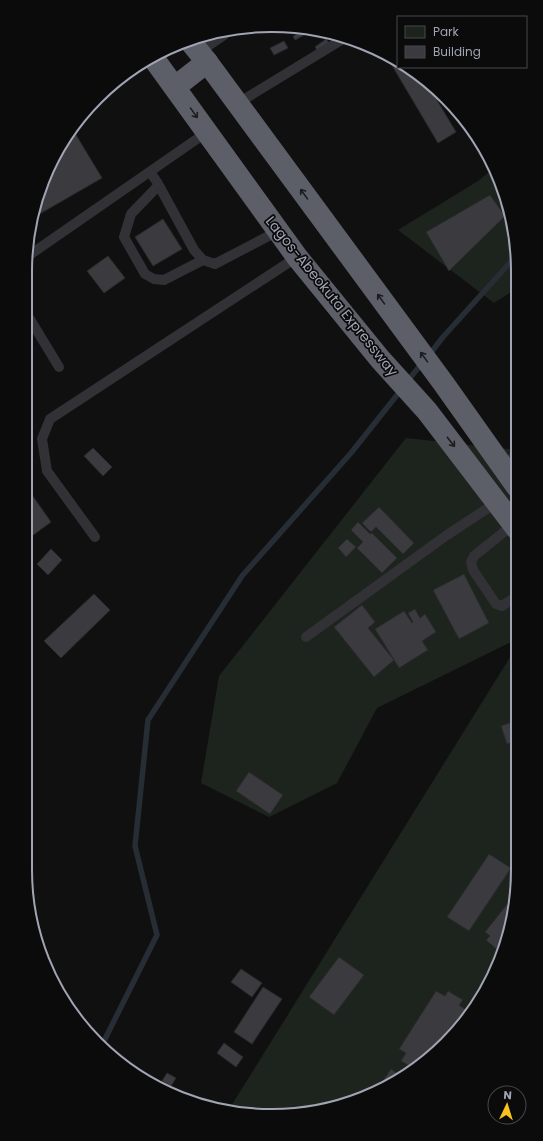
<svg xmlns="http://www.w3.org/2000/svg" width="543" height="1141" viewBox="0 0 543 1141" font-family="Poppins,sans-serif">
	<rect width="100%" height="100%" fill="#101011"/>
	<!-- green -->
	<g fill="#1c241d">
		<polygon points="494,168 499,177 516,239 516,289 494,303 398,230 478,181"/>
		<polygon points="406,438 517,450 517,639 377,708 337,783 269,817 201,783 219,676"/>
		<polygon points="517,646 518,870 499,964 457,1032 395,1083 304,1114 228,1111"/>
	</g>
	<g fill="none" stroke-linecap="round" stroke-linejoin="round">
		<!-- stream -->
		<g stroke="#262d35" stroke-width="5.5">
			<polyline points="429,355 443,337 516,256"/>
			<polyline points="406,383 422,363"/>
			<polyline points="102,1045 157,935 135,846 148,720 242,576 351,453 401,390"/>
		</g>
	</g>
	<!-- building -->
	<g fill="#3a3a3f" stroke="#2a2a2d">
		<polygon points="303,31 305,32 306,34 295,40 293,36"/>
		<polygon points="326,39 331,45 319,53 315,47"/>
		<polygon points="284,41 288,48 274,55 270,48"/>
		<polygon points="394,60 398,62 398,67 406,67 423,77 456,132 438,143 390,62"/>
		<polygon points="76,135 102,178 36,216 44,177 69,139"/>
		<polygon points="490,195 505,216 449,271 426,232"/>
		<polygon points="163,219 182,249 153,266 135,237"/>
		<polygon points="108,256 125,278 104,293 87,271"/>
		<polygon points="93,448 112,467 103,476 84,456"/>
		<polygon points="25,485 51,522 25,541"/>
		<polygon points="379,507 414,543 403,554 376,527 371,532 362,523"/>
		<polygon points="358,522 370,534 372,533 397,558 382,573 357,548 363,542 351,530"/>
		<polygon points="347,539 356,547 346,557 338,548"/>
		<polygon points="51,549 62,560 48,575 37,564"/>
		<polygon points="464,574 489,623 459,639 433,590"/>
		<polygon points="94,594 110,610 61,658 44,641"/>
		<polygon points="362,605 375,622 368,628 394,660 374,677 334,627"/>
		<polygon points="415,609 420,618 425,614 436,632 422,641 428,650 399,668 375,629 404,611 412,623 413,622 408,613"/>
		<polygon points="517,720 518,740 507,744 501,726"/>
		<polygon points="249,772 283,795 270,814 236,791"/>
		<polygon points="489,854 511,868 469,931 447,917"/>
		<polygon points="512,898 501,953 486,940 490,936 485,932"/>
		<polygon points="339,957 364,975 334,1015 309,997"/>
		<polygon points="241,969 262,983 252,997 231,982"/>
		<polygon points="263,987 282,999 252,1044 234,1032"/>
		<polygon points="436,991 445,996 448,991 463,1000 459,1005 469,1012 457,1032 413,1068 401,1061 406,1053 399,1049"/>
		<polygon points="224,1043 243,1057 236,1067 217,1053"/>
		<polygon points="391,1069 402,1077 395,1083 383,1087 380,1085"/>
		<polygon points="167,1073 176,1078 171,1086 162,1081"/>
	</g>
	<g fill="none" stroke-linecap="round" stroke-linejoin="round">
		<!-- lane -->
		<g stroke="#313136" stroke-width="10">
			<polyline points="199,52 224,35"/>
			<polyline points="238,103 343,39"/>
			<polyline points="150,172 157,182 194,250 203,260 215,264 278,231"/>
			<polyline points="158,186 131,214 124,237 145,274 154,279 164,280 203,260"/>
			<polyline points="28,256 207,132"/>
			<polyline points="25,311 59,367"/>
			<polyline points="502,465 517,455"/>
			<polyline points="514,524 474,556 471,562 473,570 496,604 502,606 517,596"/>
			<polyline points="95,537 47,471 42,439 50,419 297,257"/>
			<polyline points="306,637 447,535 497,502"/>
		</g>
		<!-- highway -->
		<g stroke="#5c5e68" stroke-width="22">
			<polyline points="190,41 207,62 444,384 517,487"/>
			<polyline points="154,59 297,257 380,359 427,411 517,529"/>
			<polyline points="175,87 207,62"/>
		</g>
	</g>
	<!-- one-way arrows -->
	<defs><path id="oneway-shaft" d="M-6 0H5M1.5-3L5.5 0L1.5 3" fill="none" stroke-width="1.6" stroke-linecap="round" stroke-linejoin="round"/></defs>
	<g stroke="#1b1c1e">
		<use href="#oneway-shaft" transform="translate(194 113) rotate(55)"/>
		<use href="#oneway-shaft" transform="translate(304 194) rotate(-126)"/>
		<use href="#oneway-shaft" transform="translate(381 299) rotate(-126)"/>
		<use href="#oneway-shaft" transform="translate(424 357) rotate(-126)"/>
		<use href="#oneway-shaft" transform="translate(451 442) rotate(52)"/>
	</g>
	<g text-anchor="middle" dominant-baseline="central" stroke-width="3.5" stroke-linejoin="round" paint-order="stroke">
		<!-- street labels -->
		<g font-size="14" fill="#a0a4b3" stroke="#0b0b0c">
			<text transform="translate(332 296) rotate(51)">Lagos-Abeokuta Expressway</text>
		</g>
	</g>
	<!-- crop -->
	<path d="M0 0H543V1141H0ZM271 32H272A239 239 0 0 1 511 271V870A239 239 0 0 1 272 1109H271A239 239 0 0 1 32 870V271A239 239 0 0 1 271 32Z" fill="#0b0b0c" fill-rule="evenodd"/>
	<path fill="none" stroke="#a0a4b3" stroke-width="2" d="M271 32H272A239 239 0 0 1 511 271V870A239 239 0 0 1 272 1109H271A239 239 0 0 1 32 870V271A239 239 0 0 1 271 32Z"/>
	<!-- legend -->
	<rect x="397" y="16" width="130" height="52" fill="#0b0b0c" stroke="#47484f"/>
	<rect x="405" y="26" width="20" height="12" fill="#1c241d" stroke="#47484f"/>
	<text x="433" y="36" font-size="12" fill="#a0a4b3">Park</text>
	<rect x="405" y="46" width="20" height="12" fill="#3a3a3f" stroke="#47484f"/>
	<text x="433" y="56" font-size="12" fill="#a0a4b3">Building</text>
	<!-- north arrow -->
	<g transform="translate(507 1105) rotate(4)"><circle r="19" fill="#0b0b0c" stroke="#47484f"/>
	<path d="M0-3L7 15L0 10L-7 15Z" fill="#fbc11e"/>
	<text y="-6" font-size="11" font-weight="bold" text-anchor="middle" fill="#a0a4b3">N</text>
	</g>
</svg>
